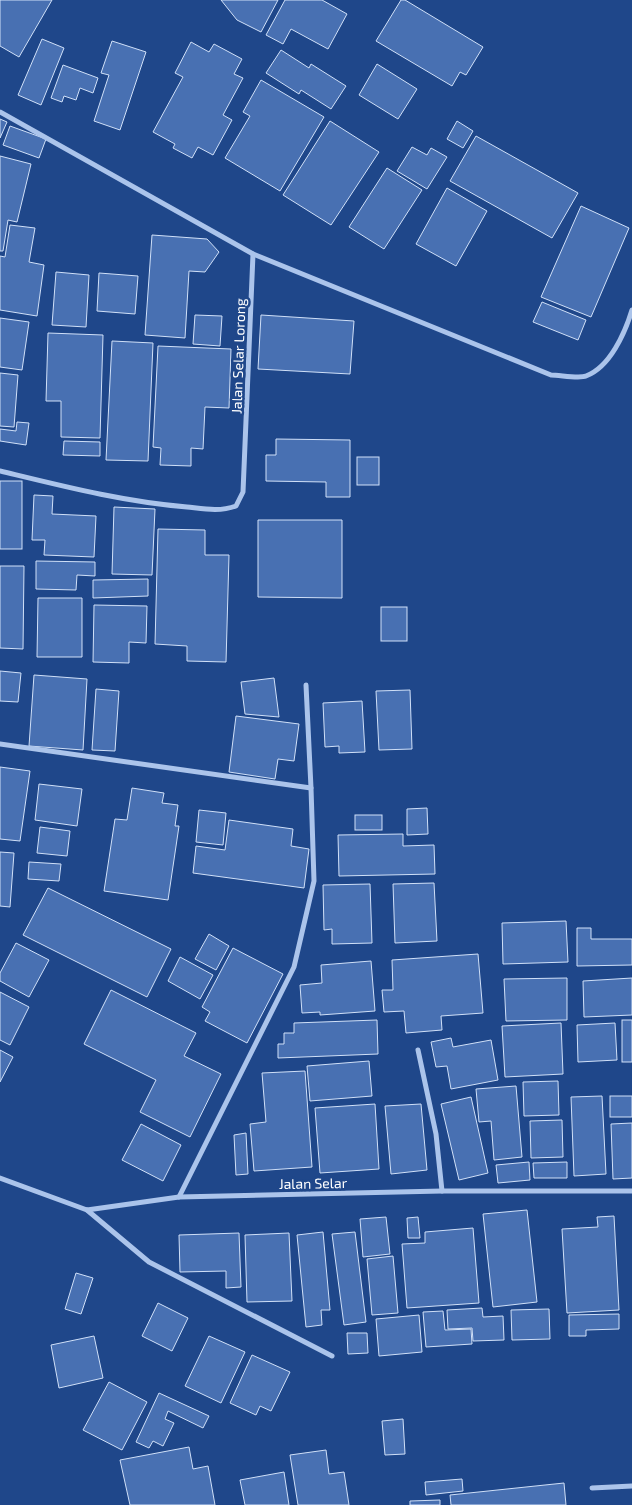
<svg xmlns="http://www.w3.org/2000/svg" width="632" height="1505" viewBox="0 0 632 1505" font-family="'Exo 2',sans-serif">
	<rect width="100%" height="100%" fill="#1f478a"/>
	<!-- building -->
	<g fill="#4870b2" stroke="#d0e0f8">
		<polygon points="0,0 52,0 19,57 0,46"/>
		<polygon points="221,0 278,0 261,32 237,20"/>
		<polygon points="285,0 322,0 347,14 328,49 291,29 283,44 266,35"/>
		<polygon points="401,0 405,0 483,47 466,75 460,72 452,86 376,41"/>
		<polygon points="42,39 64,48 41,105 18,95"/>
		<polygon points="112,41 146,52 120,130 94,121 109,75 101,73"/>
		<polygon points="191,42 209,52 214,44 242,59 234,74 243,78 223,115 232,120 213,155 198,147 192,158 173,148 175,144 153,132 183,77 175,73"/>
		<polygon points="281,50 309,68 311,64 346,86 331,109 301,90 299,94 266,73"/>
		<polygon points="377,64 417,89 398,119 359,95"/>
		<polygon points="63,65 98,78 93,93 80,88 76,100 64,96 62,102 51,98"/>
		<polygon points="261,80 324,117 280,191 225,158 250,116 243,112"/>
		<polygon points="0,119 7,122 0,138"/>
		<polygon points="330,121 379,152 331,225 283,195"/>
		<polygon points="457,121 473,131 463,148 447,139"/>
		<polygon points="10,126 46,139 39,158 3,145"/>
		<polygon points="476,136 578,193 552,238 450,181"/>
		<polygon points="412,147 427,155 431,148 447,157 427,189 397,171"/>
		<polygon points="0,156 31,164 17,222 8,220 3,251 0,251"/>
		<polygon points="387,168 422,190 384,249 349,227"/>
		<polygon points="447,188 487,211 456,266 416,244"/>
		<polygon points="581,206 629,228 591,317 541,297"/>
		<polygon points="10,225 35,228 29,262 44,265 37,316 0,310 0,256 5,257"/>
		<polygon points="152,235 207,239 219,252 205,272 189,271 185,338 145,335"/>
		<polygon points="56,272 89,275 86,327 52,325"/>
		<polygon points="99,273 138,276 135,314 97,311"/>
		<polygon points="542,302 586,320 578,340 533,322"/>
		<polygon points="195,315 222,316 220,346 193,344"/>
		<polygon points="261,315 354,321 350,374 258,369"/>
		<polygon points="0,318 29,322 22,370 0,367"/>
		<polygon points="48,333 103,335 100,438 61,437 61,401 46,401"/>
		<polygon points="112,341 153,343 148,461 106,460"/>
		<polygon points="158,346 231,349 229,408 205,407 203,449 191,448 191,466 160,465 161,448 153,447"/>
		<polygon points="0,373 18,375 14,427 0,426"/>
		<polygon points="17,422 29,423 26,445 0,441 0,429 16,431"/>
		<polygon points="276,439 350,440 350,497 326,497 326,482 266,481 266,455 276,455"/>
		<polygon points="64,441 100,442 100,456 63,455"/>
		<rect x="357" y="457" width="22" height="28"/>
		<rect x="0" y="481" width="22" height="68"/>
		<polygon points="34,495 53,496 52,514 96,516 94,557 44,555 45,540 32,540"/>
		<polygon points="114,507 155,509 152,575 112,574"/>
		<polygon points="258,520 342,520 342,598 258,597"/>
		<polygon points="158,529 205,530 205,555 229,555 226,662 187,661 187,646 155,644"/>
		<polygon points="36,561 95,562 95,576 77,575 76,590 36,589"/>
		<polygon points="0,566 24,566 23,649 0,648"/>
		<polygon points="148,579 148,596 93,598 93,580"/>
		<polygon points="38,598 82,598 82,657 37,657"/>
		<polygon points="94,605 147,606 146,643 129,642 129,663 93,662"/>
		<rect x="381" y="607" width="26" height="34"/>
		<polygon points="0,671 21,673 18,702 0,701"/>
		<polygon points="34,675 87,679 83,750 29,746"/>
		<polygon points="274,678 279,717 245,714 241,682"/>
		<polygon points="96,689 119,691 115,751 92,750"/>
		<polygon points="410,690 412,749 379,750 376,691"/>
		<polygon points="362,701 365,752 339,753 339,746 325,747 323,703"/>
		<polygon points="236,716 299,724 294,761 278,759 275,779 229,772"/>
		<polygon points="0,767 30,771 20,841 0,839"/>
		<polygon points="39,784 82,789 77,826 35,820"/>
		<polygon points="132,788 164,793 162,803 178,805 175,826 179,826 168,900 104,891 115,819 127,820"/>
		<polygon points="427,808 428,834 407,835 407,809"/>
		<polygon points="199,810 226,813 223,845 196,842"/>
		<rect x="355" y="815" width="27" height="15"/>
		<polygon points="229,820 293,829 291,846 309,849 304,888 193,873 196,846 225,850"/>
		<polygon points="40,827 70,831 67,856 37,853"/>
		<polygon points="403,834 403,846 434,845 435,874 339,876 338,835"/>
		<polygon points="0,852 14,853 10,907 0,906"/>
		<polygon points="29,862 61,864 59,881 28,879"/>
		<polygon points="434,883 437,941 395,943 393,884"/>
		<polygon points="370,884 372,943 332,944 332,929 324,930 323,885"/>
		<polygon points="48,888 171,949 147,997 23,935"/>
		<polygon points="566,921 568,962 503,964 502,923"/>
		<polygon points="577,928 591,928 591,939 632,939 632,965 577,966"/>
		<polygon points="209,934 229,946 216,970 195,959"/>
		<polygon points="16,943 49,960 29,997 0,981 0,973"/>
		<polygon points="233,948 283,974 247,1043 205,1021 210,1012 202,1007"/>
		<polygon points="478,954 483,1013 441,1016 442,1030 406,1033 404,1011 384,1012 382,990 393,990 392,960"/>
		<polygon points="180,957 213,975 200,999 168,981"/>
		<polygon points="371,961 375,1011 320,1015 320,1012 302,1013 300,985 322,983 321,965"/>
		<polygon points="567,978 567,1020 506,1021 504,979"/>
		<polygon points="632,978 632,1015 584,1017 583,981"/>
		<polygon points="111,990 196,1033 184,1056 221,1074 190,1137 140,1112 156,1080 84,1044"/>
		<polygon points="0,992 29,1007 10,1045 0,1040"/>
		<polygon points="377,1020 378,1054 278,1058 278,1044 284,1044 284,1033 294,1033 294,1023"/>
		<rect x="622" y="1020" width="10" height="42"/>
		<polygon points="561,1023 563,1074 505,1077 502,1026"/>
		<polygon points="615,1023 617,1060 578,1062 577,1025"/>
		<polygon points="451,1038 453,1047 491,1040 498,1080 451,1089 447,1066 436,1067 431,1042"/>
		<polygon points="0,1050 13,1057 0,1082"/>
		<polygon points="369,1061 372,1096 310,1101 307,1066"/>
		<polygon points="305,1071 312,1167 254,1171 250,1124 266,1122 262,1073"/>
		<polygon points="558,1081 559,1115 524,1116 523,1082"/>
		<polygon points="516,1086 522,1157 494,1160 491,1121 479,1122 476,1089"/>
		<polygon points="602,1096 606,1174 574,1176 571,1097"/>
		<rect x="610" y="1096" width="22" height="21"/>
		<polygon points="471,1097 488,1173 459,1180 441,1104"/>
		<polygon points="375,1104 379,1169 320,1173 315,1108"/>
		<polygon points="421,1104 427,1170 391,1174 385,1106"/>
		<polygon points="562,1120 563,1157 531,1158 530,1121"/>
		<polygon points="632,1123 632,1178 613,1179 611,1124"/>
		<polygon points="141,1124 181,1145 163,1181 122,1160"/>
		<polygon points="246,1133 248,1174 236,1175 234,1135"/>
		<polygon points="529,1162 530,1180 498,1183 496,1165"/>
		<polygon points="567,1162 567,1178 534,1178 533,1163"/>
		<polygon points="527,1210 537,1302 493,1307 483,1214"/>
		<polygon points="614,1216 619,1310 567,1313 562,1229 598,1227 597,1217"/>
		<polygon points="386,1217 390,1254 363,1257 360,1219"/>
		<polygon points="418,1217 420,1238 408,1238 407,1218"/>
		<polygon points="473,1228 479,1303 407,1308 402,1244 425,1243 425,1232"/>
		<polygon points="323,1232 330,1310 321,1310 322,1325 306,1327 297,1235"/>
		<polygon points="355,1232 366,1322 344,1325 332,1234"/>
		<polygon points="239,1233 241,1287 226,1288 226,1271 180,1272 179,1235"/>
		<polygon points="289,1233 292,1301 247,1302 245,1235"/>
		<polygon points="393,1256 398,1313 372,1315 367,1259"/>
		<polygon points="76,1273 93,1278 81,1314 65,1309"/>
		<polygon points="158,1303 188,1318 172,1351 142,1336"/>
		<polygon points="482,1308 483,1317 503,1316 504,1340 473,1341 472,1328 448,1329 447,1310"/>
		<polygon points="549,1309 550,1339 512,1340 511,1310"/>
		<polygon points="443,1311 445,1330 471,1329 472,1344 426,1347 423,1312"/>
		<polygon points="619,1314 619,1329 586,1330 586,1336 569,1336 569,1315"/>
		<polygon points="419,1315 422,1352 379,1356 376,1319"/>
		<polygon points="347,1333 367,1333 368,1353 348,1354"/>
		<polygon points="94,1336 103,1378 59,1388 51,1345"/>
		<polygon points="209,1336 245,1352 221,1403 185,1386"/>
		<polygon points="252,1355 290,1372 271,1411 260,1406 256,1415 230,1403"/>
		<polygon points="109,1382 147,1402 122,1450 83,1430"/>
		<polygon points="159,1393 209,1416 203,1428 168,1411 165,1419 174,1423 163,1446 153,1441 149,1448 136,1442"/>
		<polygon points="403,1419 405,1454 385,1455 382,1421"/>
		<polygon points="189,1447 193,1469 208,1466 215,1505 130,1505 120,1460"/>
		<polygon points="326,1450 329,1474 344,1472 349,1505 298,1505 290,1455"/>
		<polygon points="284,1472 289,1505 245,1505 240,1480"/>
		<polygon points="462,1479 463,1491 426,1495 425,1482"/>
		<polygon points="564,1483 566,1505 451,1505 450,1495"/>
		<polygon points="440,1500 440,1505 410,1505 410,1501"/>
	</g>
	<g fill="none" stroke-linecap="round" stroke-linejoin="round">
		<!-- street -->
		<g stroke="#abc4eb" stroke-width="5">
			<path d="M 0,112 L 253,254 L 243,492 L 236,506 C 219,512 205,509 187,507 C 124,502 62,486 0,471"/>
			<path d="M 253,254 L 551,375 C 560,375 579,379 586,376 C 610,367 625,333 632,310"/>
			<polyline points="0,744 311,788"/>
			<polyline points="418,1050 436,1134 442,1191"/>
			<polyline points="0,1178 87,1210 179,1197 442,1191 632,1191"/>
			<polyline points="179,1197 294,967 314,881 311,788 306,685"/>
			<polyline points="87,1210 149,1262 332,1356"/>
			<polyline points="592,1488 632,1486"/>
		</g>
	</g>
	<g text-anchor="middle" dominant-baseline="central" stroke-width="5" stroke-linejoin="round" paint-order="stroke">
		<!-- street labels -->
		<g font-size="14" fill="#fff" stroke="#1f478a">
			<text transform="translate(238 356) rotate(-88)">Jalan Selar Lorong</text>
			<text transform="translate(313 1183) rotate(-1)">Jalan Selar</text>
		</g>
	</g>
</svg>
